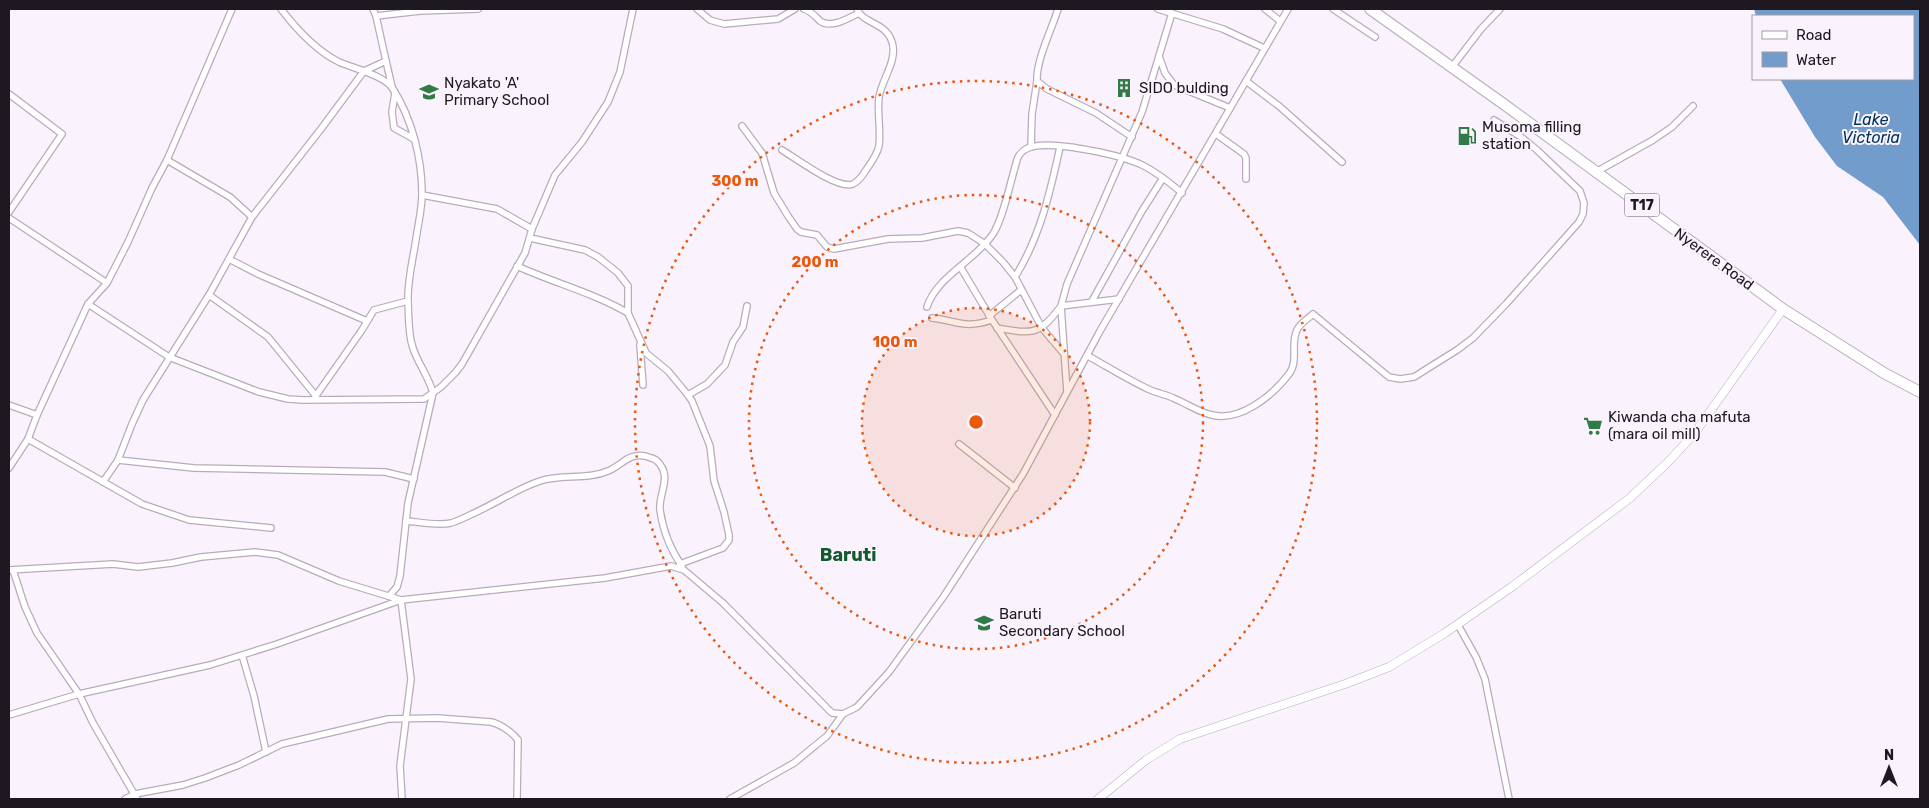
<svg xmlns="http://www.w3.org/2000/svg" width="1929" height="808" viewBox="0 0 1929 808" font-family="Rubik,sans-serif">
	<rect width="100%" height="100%" fill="#faf2fd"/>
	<!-- water -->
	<polygon fill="#719ccb" points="1754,9 1920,9 1920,245 1883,197 1837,166 1815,137 1780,79 1913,79 1913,16 1756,16"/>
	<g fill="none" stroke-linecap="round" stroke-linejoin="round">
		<!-- minor casing -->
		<g stroke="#b9abbd" stroke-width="8">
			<g id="minor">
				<path d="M 281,9 C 297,30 315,50 339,62 C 353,68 386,76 393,89 C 412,119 422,158 422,194 C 422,209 418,225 416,239 C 413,260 407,281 408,303 C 409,317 408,335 413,348 C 418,364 429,377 433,393 L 408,503 L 400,576 L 397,587 L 389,596"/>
				<polyline points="373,9 376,16 420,11 478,9"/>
				<polyline points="697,9 710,20 724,24 778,19 795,9"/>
				<path d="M 804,9 C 811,11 815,16 820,21 C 831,29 849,18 859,13"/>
				<path d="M 1058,9 C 1052,29 1036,60 1037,81 L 1047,89 L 1096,113 L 1132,137"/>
				<polyline points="1158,9 1223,29 1264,48"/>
				<polyline points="1265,9 1280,21"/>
				<polyline points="1333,9 1375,37"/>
				<polyline points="1159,56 1165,73 1174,85 1230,108"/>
				<polyline points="386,61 392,87"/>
				<polyline points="1452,67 1481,29 1500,9"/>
				<polyline points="1246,81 1279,106 1342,162"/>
				<polyline points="395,93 392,112 394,128 414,139"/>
				<polyline points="9,94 62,134 9,212"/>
				<polyline points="742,126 762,153 774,193 788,216 797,229 801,232 817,235 827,247 834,249 888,239 922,238 958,231 968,233 985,244 1003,262 1015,277 1042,328 1064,354"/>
				<polyline points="1216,134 1244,154 1246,158 1246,179"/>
				<polyline points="1031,147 1032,114 1037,81"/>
				<path d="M 782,150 C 797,159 838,190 853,184 C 859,181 863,175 866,170 C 871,163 877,155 879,146 C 881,130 877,111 879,97 C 882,79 898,60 892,42 C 886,22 863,24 857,9"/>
				<polyline points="167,160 230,197 252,217"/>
				<polyline points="1596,172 1653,140 1672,127 1693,106"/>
				<polyline points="422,195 497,209 532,229"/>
				<polyline points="9,218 107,283"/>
				<polyline points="530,238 585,250 598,257 618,273 628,286 628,313 646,353 668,371 688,395 692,401 710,446 714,481 724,512 729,535 729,540 723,548 680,564"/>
				<polyline points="229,259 258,274 367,321"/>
				<path d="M 517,266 C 554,283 594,293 628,313"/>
				<polyline points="961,268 992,320 1055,415"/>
				<path d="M 1015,277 C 1040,237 1050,193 1060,147"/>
				<polyline points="209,295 268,337 316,396"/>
				<polyline points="1092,301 1142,211 1163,178"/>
				<polyline points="88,304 169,357 259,392 288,399 303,400 424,399 441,387 456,372 462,364 525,253 532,229 555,175 582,142 608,102 620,72 633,9"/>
				<path d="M 927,307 C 937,276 975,261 993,234 C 1004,217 1011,178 1018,157 C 1020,154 1022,151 1026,149 C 1046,138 1119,155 1140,164 C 1155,171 1169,182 1182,193"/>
				<polyline points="989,316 1021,290"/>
				<path d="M 932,318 C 958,321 964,329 992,320"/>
				<path d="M 997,328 C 1032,334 1039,336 1061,306 L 1119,299"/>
				<polyline points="640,345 643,385"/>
				<path d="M 1088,356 C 1108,367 1127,379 1148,389 C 1156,393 1165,394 1173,398 C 1186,403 1198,412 1212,415 C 1240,422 1272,396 1289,374 C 1299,361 1290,344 1297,330 C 1300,323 1308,319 1313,314 L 1389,377 L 1400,379 L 1414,377 L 1457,350 L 1473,338 L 1506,304 L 1563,240 L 1579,222 L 1583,214 L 1584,203 L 1580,191 L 1537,150 L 1521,137 L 1494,120"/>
				<polyline points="1067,392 1061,306 1067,284 1142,112 1172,13"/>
				<polyline points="688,395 707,384 725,365 733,342 743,327 747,306"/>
				<polyline points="315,397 362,330 374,310 408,301"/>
				<polyline points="9,405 37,415"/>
				<polyline points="28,439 142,504 189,520 271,528"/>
				<polyline points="959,444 1015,488"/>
				<polyline points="118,460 194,468 385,472 414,479"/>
				<polyline points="9,468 28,439 37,415 88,304 107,283 128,242 152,188 167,160 232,9"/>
				<polyline points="103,482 118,460 132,424 143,400 209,295 252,217 321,129 364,71 386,61 376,16"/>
				<path d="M 406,521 C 420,522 437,526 451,523 C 458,521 466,517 472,514 C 495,504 516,489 540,481 C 562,474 587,480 608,471 C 622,465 628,453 645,456 C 648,457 653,458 656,460 C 674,476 658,493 660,510 C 663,531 670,549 682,566"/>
				<polyline points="9,570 113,564 138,567 172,563 201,557 255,552 278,555 339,581 401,600 411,679 400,766 402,799"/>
				<polyline points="13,570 25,607 37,633 79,694 93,723 137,799"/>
				<polyline points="1458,625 1476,657 1485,679 1509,799"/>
				<polyline points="242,655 254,696 266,752"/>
				<polyline points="9,715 79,694 210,665 277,644 401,600 605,578 671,566 684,570 723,603 825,706 832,713 843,714"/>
				<path d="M 125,799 L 135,794 L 183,785 L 205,778 L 239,765 L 282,744 L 388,719 L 437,718 L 491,722 C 500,724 512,732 518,740 L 517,799"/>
				<polyline points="730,799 794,763 827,736 843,714 857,707 889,672 944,596 1023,474 1100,331 1288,9"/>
			</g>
		</g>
		<!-- tertiary casing -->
		<g stroke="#b9abbd" stroke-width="9">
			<polyline id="tertiary" points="1098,799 1146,760 1180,739 1345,684 1389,667 1445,633 1513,586 1630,498 1668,462 1694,434 1783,309"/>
		</g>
		<!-- primary casing -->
		<g stroke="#b9abbd" stroke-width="12">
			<polyline id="primary" points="1370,9 1505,105 1783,309 1884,373 1920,392"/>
		</g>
		<!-- minor -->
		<use href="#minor" stroke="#fff" stroke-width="5.5"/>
		<!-- tertiary -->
		<use href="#tertiary" stroke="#fff" stroke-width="8"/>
		<!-- primary -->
		<use href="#primary" stroke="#fff" stroke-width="10"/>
	</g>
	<!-- distance rings -->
	<circle cx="976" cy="422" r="114" fill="#e8590c" fill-opacity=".12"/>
	<g fill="none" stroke="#e8590c" stroke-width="2.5" stroke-dasharray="2.5 5">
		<circle cx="976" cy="422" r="114"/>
		<circle cx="976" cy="422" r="227"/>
		<circle cx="976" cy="422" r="341"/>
	</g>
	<!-- icons -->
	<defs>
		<g id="building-bare" transform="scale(1.5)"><path d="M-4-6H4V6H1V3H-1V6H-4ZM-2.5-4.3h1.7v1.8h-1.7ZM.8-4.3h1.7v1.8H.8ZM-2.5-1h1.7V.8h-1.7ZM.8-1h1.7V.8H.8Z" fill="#317b49" stroke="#faf2fd" stroke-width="2.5" paint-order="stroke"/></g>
		<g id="school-bare" transform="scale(1.5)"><path d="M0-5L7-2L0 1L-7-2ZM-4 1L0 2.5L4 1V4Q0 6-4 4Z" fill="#317b49" stroke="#faf2fd" stroke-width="2.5" paint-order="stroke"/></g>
		<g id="fuel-bare" transform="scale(1.5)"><path d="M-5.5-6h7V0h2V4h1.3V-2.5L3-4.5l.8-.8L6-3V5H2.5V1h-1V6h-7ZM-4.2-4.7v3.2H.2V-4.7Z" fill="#317b49" stroke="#faf2fd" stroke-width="2.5" paint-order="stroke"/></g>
		<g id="supermarket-bare" transform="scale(1.5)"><path d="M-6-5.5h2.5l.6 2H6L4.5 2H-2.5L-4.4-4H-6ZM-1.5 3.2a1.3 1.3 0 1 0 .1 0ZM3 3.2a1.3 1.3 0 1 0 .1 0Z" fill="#317b49" stroke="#faf2fd" stroke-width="2.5" paint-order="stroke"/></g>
	</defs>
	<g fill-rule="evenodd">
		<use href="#building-bare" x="1124" y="88"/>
		<use href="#school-bare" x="429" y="92"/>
		<use href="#fuel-bare" x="1467" y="136"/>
		<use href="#supermarket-bare" x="1593" y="426"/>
		<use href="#school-bare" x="984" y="623"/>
	</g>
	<g text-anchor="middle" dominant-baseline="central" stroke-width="4" stroke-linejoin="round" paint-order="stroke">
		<!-- shield labels -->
		<rect fill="#faf2fd" stroke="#605a62" stroke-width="1" x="1624.5" y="193.5" width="35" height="23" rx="4"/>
		<g font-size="14" font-weight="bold" fill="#1e1920">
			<text x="1642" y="205">T17</text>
		</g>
		<!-- poi labels -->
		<g font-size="15" fill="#1e1920" stroke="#faf2fd" text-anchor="start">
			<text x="444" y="83">Nyakato 'A'<tspan x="444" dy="17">Primary School</tspan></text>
			<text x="1139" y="88">SIDO bulding</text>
			<text x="1482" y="127">Musoma filling<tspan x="1482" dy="17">station</tspan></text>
			<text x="1608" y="417">Kiwanda cha mafuta<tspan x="1608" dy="17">(mara oil mill)</tspan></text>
			<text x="999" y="614">Baruti<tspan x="999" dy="17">Secondary School</tspan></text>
		</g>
		<!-- street labels -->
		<g font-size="15" fill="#1e1920" stroke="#faf2fd">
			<text transform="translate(1714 259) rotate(36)">Nyerere Road</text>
		</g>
		<!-- water labels -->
		<g font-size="16" font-style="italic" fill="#00315d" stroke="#faf2fd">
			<text x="1871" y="119">Lake<tspan x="1871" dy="18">Victoria</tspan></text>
		</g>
		<!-- quarter labels -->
		<g font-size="18" font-weight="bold" fill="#125a2e" stroke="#faf2fd">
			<text x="848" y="555">Baruti</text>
		</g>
	</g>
	<circle cx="976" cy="422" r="8" fill="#e8590c" stroke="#faf2fd" stroke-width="2.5"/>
	<g font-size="15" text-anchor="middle" font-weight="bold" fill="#e8590c" stroke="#faf2fd" stroke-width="4" stroke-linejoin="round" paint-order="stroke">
		<text x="735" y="186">300 m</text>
		<text x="815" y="267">200 m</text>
		<text x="895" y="347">100 m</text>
	</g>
	<!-- border -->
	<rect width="1929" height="808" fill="none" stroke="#1e1920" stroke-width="20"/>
	<!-- legend -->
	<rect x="1752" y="15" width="162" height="65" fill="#faf2fd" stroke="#a29ba5"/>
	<rect x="1762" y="31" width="25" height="8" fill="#ffffff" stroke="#a29ba5"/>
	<text x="1796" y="40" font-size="15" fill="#1e1920">Road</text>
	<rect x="1762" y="52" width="25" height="15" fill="#719ccb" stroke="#a29ba5"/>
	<text x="1796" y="65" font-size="15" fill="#1e1920">Water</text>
	<!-- north arrow -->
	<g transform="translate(1889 768)" stroke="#faf2fd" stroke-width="4" paint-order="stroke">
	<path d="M0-4L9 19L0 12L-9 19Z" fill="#1e1920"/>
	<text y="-8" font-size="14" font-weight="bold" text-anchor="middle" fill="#1e1920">N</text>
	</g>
</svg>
